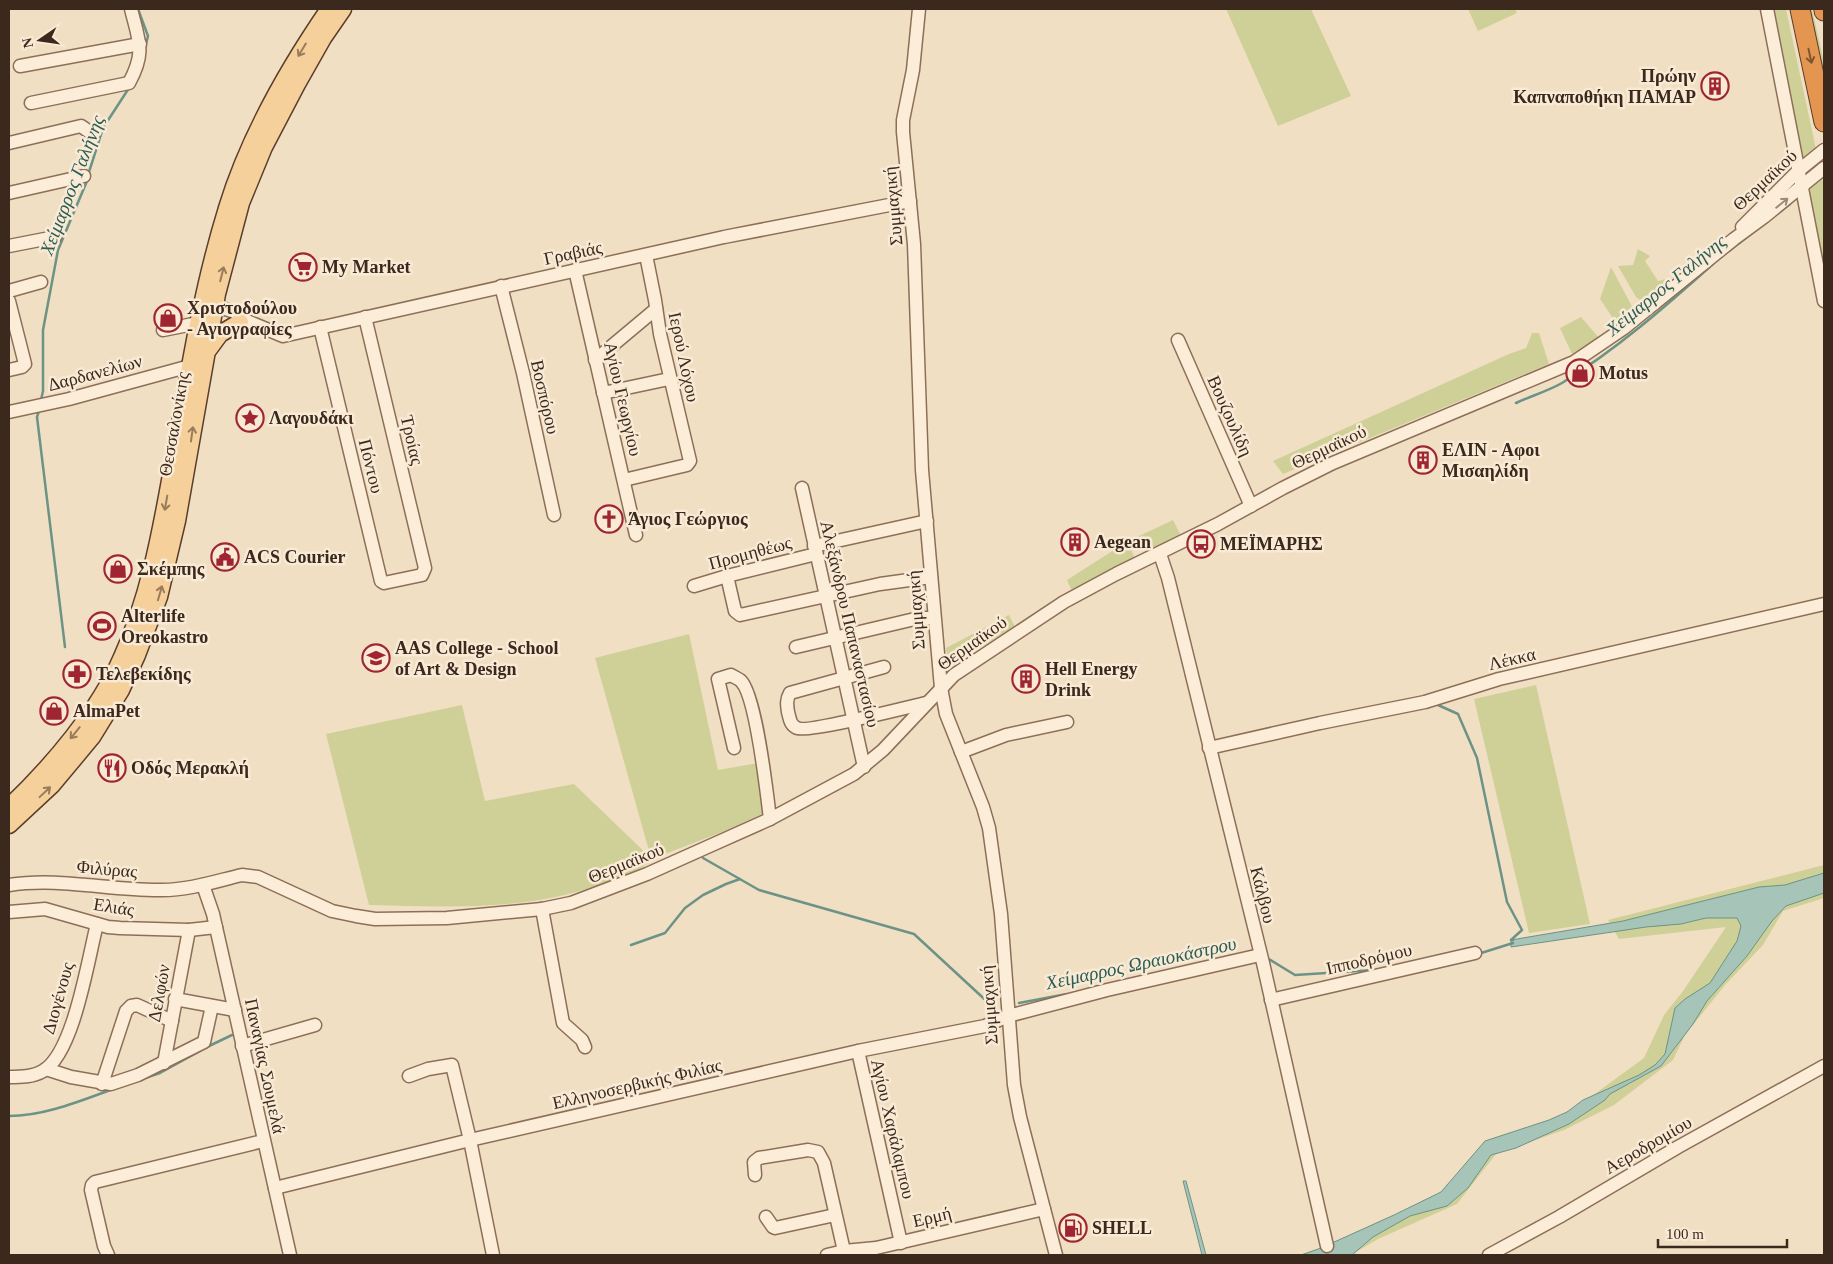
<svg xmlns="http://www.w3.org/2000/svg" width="1833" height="1264" viewBox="0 0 1833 1264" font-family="Georgia,serif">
	<rect width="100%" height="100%" fill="#f1dfc4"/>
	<!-- green -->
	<g fill="#cfd097">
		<polygon points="1226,9 1311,9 1351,96 1278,126"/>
		<polygon points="1468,9 1515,9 1517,13 1478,31"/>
		<polygon points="1774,9 1786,9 1823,182 1824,276"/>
		<polygon points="1807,9 1812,9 1824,62 1824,89"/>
		<polygon points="1638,249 1650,256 1645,261 1658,281 1666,279 1667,285 1647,305 1636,297 1618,266 1633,265"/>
		<polygon points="1611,267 1635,312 1617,324 1600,299"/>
		<polygon points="1581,317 1599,338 1572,354 1560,328"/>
		<polygon points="1532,333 1539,333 1549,364 1283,474 1273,461 1509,354 1526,348"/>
		<polygon points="1173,520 1182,538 1149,558 1137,537"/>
		<polygon points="1128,541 1136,562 1074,596 1067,580"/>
		<polygon points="1009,615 1015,627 949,666 946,648"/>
		<path d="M 689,634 L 718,770 L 758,763 L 766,815 L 652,859 C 644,869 631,872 619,877 C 540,912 453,907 369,905 L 326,734 L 462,705 L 485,801 L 574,784 L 651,858 L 595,658 Z"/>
		<polygon points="1536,685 1590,924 1529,933 1474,699"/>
		<polygon points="1824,865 1824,898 1783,911 1763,945 1725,985 1685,1035 1673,1060 1614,1105 1564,1130 1496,1154 1457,1204 1378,1239 1351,1255 1299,1255 1323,1248 1444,1193 1493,1139 1563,1117 1644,1058 1664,1015 1683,991 1726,927 1619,939 1608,920"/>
	</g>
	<!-- water -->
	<g fill="#a6c4b8" stroke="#6c9385">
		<polygon points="1824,873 1824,893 1786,906 1772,921 1747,956 1707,1001 1693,1024 1661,1066 1610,1094 1605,1100 1569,1124 1516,1148 1491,1155 1468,1188 1447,1206 1410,1216 1373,1237 1352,1255 1301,1255 1321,1248 1394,1215 1441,1192 1485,1141 1549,1120 1567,1112 1583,1100 1639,1075 1655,1065 1665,1054 1675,1008 1685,999 1710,983 1737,941 1741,926 1737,918 1706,918 1681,924 1646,927 1511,947 1511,940 1623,921 1759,887 1785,885"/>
		<polygon points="1183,1181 1186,1181 1206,1255 1202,1255"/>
	</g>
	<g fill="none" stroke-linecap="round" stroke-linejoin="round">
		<!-- stream -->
		<g stroke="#6c9385" stroke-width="2.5">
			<polyline points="138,9 148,36 146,44"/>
			<polyline points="88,175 103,128 129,88"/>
			<polyline points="1729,251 1790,204"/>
			<polyline points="41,400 43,391 43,330 58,250 87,181"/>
			<path d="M 1516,403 C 1531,396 1548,391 1562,383 C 1617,349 1666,306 1713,264"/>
			<polyline points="39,411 37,417 65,647"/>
			<polyline points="1438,705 1458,714 1477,758 1507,902 1522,930 1511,940 1513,940"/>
			<polyline points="703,858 759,890 914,934 993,1007"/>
			<polyline points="631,945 665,933 685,908 703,895 726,884 740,879"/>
			<polyline points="1478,954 1513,943"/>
			<polyline points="1267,958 1295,975 1374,970"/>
			<polyline points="1019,1003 1067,994"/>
			<polyline points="207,1047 232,1035"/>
			<polyline points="142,1079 160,1073 200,1051"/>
			<path d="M 9,1116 C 44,1116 80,1101 113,1089"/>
		</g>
		<!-- minor casing -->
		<g stroke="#8d6f59" stroke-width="15">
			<g id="minor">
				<polyline points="919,9 913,70 903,120 903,132 914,244 922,470 941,688 946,714 983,807 989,828 1001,914 1014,1085 1020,1117 1056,1255"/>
				<polyline points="1767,9 1824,301"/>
				<polyline points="20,66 140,44"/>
				<path d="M 31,103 L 129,83 C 146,52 139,41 131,9"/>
				<polyline points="9,143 81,126 91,133"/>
				<polyline points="9,193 84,176"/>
				<polyline points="1742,227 1798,171 1824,150"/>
				<polyline points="9,246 55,237"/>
				<polyline points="575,270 636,535"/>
				<polyline points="501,286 523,373 554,515"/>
				<polyline points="9,291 41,282"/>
				<polyline points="9,301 25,364 22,367 9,370"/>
				<polyline points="207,304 232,311 241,315 247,321 283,336 724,237 910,201"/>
				<polyline points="320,327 381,581 384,583 422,575 425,568 365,317"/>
				<polyline points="163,330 198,323"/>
				<polyline points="1178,340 1251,506"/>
				<polyline points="595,360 656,309"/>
				<polyline points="603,393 669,379"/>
				<polyline points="9,412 69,399 190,366"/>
				<polyline points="624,480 687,465 690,461 660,334 655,300 646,255"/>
				<polyline points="802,488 864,767"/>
				<polyline points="814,546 927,521"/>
				<polyline points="1160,554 1168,578 1263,963 1327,1246"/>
				<polyline points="727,576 735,611 740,615 880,584 931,577"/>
				<polyline points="694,586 727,576 816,554"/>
				<polyline points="796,647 919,618 934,618"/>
				<path d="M 884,667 L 790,693 C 786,700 787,705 788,712 C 790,719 790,725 797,728 C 806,733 909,707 926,703"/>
				<path d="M 734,748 L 718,679 L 731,675 C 734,677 739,679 741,681 C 756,696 767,794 770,819"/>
				<polyline points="1209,748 1320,723 1425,702 1499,679 1824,604"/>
				<polyline points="961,752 1006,735 1067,722"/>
				<path d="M 9,885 C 60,877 111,891 162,890 C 190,890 216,881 242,875 L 258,877 L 332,911 L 356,916 L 375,919 L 447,918 L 542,909 L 571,903 L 647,874 L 714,844 L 770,819 L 854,774 L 883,750 L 954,675 L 1064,602 L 1116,574 L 1218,524 L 1283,488 L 1333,463 L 1574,362 L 1624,328 L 1734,239 L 1764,217 L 1824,168"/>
				<polyline points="203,885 213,914 290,1255"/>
				<polyline points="542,909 563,1023 582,1040 585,1047"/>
				<polyline points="9,912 45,909 108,927 120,928 189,930 216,927"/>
				<polyline points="175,999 235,1010"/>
				<polyline points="1271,1000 1475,953"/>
				<polyline points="242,1046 315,1025"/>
				<polyline points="858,1051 901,1243"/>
				<polyline points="164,1063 189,930"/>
				<polyline points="46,1069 71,1077 111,1084 138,1075 204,1042 212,1006"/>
				<polyline points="409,1076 428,1069 452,1065 470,1140 493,1255"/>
				<path d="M 9,1077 C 20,1077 33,1077 43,1071 C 74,1053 88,959 97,924"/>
				<polyline points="102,1084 126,1011 131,1006 137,1005 172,1021"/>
				<polyline points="755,1175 754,1162 759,1158 808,1150 818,1152 824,1163 844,1251"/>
				<polyline points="275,1188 470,1140 858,1051 985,1026 1008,1016 1107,990 1260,955"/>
				<polyline points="766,1217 773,1227 775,1228 835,1215"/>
				<polyline points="108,1255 104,1246 91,1190 92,1185 95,1182 263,1141"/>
				<polyline points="827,1255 844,1251 876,1248 1044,1209"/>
				<polyline points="1489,1255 1559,1217 1678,1147 1824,1066"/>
			</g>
		</g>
		<!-- major casing -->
		<g stroke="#5a3e2d" stroke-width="19">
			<g id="major">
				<polyline points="209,349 220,334 240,322"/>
				<path d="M 9,807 C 51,767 99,711 122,657 C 148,600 160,536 171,475 C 187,385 200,295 227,208 C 249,136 287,70 329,9"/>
				<polyline points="9,825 52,785 92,737 121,690 137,655 159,597 177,521 217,294 241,203 264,147 297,84 323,38 343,9"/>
			</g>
		</g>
		<!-- highway casing -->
		<g stroke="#5a3e2d" stroke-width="21">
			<g id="highway">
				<polyline points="1800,9 1824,122"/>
				<polyline points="1824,9 1824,11"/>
			</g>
		</g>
		<!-- minor -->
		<use href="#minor" stroke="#fbedd8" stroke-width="12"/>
		<!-- major -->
		<use href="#major" stroke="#f6d09a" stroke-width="16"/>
		<!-- highway -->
		<use href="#highway" stroke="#e49550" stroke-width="19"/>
	</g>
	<!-- one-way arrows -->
	<defs><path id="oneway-shaft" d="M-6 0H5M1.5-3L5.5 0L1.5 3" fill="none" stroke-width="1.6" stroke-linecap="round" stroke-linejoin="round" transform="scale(1.25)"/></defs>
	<g stroke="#997c5c">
		<use href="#oneway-shaft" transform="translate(302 50) rotate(121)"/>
		<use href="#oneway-shaft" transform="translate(222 274) rotate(-76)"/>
		<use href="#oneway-shaft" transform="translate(192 434) rotate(-82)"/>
		<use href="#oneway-shaft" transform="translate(166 503) rotate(100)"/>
		<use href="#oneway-shaft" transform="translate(160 593) rotate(-74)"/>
		<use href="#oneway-shaft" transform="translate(75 733) rotate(129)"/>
		<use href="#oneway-shaft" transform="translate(45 792) rotate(-43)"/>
	</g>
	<use stroke="#7f5432" href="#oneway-shaft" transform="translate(1810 56) rotate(78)"/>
	<use stroke="#9c8b7b" href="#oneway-shaft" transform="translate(1782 203) rotate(-39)"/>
	<!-- icons -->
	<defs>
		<g id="building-ring" transform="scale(1.4375)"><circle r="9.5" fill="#f8ead4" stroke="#9f2532" stroke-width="1.5"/><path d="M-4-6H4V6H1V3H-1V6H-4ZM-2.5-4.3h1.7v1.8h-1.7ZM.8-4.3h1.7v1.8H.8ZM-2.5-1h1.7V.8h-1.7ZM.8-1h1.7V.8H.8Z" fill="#9f2532"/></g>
		<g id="supermarket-ring" transform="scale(1.4375)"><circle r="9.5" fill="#f8ead4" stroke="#9f2532" stroke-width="1.5"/><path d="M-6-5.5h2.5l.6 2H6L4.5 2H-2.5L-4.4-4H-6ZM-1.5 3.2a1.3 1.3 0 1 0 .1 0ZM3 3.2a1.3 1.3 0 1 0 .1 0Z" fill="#9f2532"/></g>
		<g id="shop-ring" transform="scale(1.4375)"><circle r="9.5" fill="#f8ead4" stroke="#9f2532" stroke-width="1.5"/><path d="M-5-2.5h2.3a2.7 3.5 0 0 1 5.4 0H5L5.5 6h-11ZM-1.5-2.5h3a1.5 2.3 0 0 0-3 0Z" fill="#9f2532"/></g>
		<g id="sight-ring" transform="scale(1.4375)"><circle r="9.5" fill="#f8ead4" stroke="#9f2532" stroke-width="1.5"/><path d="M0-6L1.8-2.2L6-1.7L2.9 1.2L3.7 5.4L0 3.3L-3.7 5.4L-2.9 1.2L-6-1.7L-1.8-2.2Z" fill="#9f2532"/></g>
		<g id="church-ring" transform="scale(1.4375)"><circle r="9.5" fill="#f8ead4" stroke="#9f2532" stroke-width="1.5"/><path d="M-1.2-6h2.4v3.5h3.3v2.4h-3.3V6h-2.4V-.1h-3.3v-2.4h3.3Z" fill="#9f2532"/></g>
		<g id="bus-ring" transform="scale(1.4375)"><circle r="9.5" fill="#f8ead4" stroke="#9f2532" stroke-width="1.5"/><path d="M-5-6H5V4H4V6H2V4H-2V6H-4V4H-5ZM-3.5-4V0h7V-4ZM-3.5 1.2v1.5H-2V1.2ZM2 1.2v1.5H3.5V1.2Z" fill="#9f2532"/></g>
		<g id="civic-ring" transform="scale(1.4375)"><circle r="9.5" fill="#f8ead4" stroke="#9f2532" stroke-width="1.5"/><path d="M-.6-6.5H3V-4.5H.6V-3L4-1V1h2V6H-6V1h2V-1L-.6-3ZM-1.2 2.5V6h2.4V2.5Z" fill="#9f2532"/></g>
		<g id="stadium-ring" transform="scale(1.4375)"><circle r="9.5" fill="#f8ead4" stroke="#9f2532" stroke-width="1.5"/><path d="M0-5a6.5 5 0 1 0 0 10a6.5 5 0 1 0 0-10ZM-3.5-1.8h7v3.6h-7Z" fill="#9f2532"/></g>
		<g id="university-ring" transform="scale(1.4375)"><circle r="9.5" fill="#f8ead4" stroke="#9f2532" stroke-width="1.5"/><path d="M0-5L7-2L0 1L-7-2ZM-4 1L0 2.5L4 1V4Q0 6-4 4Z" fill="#9f2532"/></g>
		<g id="pharmacy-ring" transform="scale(1.4375)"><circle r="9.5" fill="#f8ead4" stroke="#9f2532" stroke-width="1.5"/><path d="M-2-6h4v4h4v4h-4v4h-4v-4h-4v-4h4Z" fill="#9f2532"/></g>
		<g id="restaurant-ring" transform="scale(1.4375)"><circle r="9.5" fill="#f8ead4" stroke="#9f2532" stroke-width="1.5"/><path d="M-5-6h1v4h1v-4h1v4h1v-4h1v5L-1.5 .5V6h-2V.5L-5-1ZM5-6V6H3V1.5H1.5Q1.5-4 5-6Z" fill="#9f2532"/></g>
		<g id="fuel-ring" transform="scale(1.4375)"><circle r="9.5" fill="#f8ead4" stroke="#9f2532" stroke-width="1.5"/><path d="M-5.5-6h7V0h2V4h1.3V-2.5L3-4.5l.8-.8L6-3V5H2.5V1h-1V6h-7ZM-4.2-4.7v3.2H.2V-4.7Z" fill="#9f2532"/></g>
	</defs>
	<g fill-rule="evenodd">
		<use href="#building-ring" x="1715" y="86"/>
		<use href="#supermarket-ring" x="303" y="267"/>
		<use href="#shop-ring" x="168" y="318"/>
		<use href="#shop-ring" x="1580" y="373"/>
		<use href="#sight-ring" x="250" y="418"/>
		<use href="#building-ring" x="1423" y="460"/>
		<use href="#church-ring" x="609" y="519"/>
		<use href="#building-ring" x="1075" y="542"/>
		<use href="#bus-ring" x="1201" y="544"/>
		<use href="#civic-ring" x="225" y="557"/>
		<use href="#shop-ring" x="118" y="569"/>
		<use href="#stadium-ring" x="102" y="626"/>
		<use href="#university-ring" x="376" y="658"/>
		<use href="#pharmacy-ring" x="77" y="674"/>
		<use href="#building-ring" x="1026" y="679"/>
		<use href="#shop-ring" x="54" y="711"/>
		<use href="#restaurant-ring" x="112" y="768"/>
		<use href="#fuel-ring" x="1073" y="1228"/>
	</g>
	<g text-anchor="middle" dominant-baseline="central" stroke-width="5" stroke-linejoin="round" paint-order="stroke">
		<!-- poi labels -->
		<g font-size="18" font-weight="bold" fill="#3c291e" stroke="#f8ead4" text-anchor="start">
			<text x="1696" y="76" text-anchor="end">Πρώην<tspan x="1696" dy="21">Καπναποθήκη ΠΑΜΑΡ</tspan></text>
			<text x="322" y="267">My Market</text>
			<text x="187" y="308">Χριστοδούλου<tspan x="187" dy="21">- Αγιογραφίες</tspan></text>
			<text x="1599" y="373">Motus</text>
			<text x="269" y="418">Λαγουδάκι</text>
			<text x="1442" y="450">ΕΛΙΝ - Αφοι<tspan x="1442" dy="21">Μισαηλίδη</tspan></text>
			<text x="628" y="519">Άγιος Γεώργιος</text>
			<text x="1094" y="542">Aegean</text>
			<text x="1220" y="544">ΜΕΪΜΑΡΗΣ</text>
			<text x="244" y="557">ACS Courier</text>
			<text x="137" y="569">Σκέμπης</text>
			<text x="121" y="616">Alterlife<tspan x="121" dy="21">Oreokastro</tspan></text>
			<text x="395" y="648">AAS College - School<tspan x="395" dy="21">of Art &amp; Design</tspan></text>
			<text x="1045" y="669">Hell Energy<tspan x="1045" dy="21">Drink</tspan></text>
			<text x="96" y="674">Τελεβεκίδης</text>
			<text x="73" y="711">AlmaPet</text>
			<text x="131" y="768">Οδός Μερακλή</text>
			<text x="1092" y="1228">SHELL</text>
		</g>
		<!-- street labels -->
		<g font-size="18" fill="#3c291e" stroke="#f8ead4">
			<text transform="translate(1765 180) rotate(-43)">Θερμαϊκού</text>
			<text transform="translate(893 206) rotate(-95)">Συμμαχική</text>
			<text transform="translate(573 253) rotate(-12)">Γραβιάς</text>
			<text transform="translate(684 357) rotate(78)">Ιερού Λόχου</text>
			<text transform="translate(95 373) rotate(-15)">Δαρδανελίων</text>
			<text transform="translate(545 397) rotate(77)">Βοσπόρου</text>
			<text transform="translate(623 399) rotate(77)">Αγίου Γεωργίου</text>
			<text transform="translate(1230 416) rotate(66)">Βουζουλίδη</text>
			<text transform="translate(174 424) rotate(-80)">Θεσσαλονίκης</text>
			<text transform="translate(412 440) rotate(77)">Τροίας</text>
			<text transform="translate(1329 447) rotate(-25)">Θερμαϊκού</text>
			<text transform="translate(371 466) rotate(76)">Πόντου</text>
			<text transform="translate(750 553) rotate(-15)">Προμηθέως</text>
			<text transform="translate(916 610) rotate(-94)">Συμμαχική</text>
			<text transform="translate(850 624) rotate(77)">Αλεξάνδρου Παπαναστασίου</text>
			<text transform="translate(972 643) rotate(-35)">Θερμαϊκού</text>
			<text transform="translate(1512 659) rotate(-13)">Λέκκα</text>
			<text transform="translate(626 863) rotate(-22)">Θερμαϊκού</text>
			<text transform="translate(107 869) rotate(5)">Φιλύρας</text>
			<text transform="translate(1263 895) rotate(76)">Κάλβου</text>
			<text transform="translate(114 907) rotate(9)">Ελιάς</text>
			<text transform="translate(1369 959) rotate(-13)">Ιπποδρόμου</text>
			<text transform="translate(159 993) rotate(-80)">Δελφών</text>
			<text transform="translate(58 998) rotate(-74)">Διογένους</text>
			<text transform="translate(989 1005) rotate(-94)">Συμμαχική</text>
			<text transform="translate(265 1066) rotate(78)">Παναγίας Σουμελά</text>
			<text transform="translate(637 1084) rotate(-13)">Ελληνοσερβικής Φιλίας</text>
			<text transform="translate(893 1129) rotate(77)">Αγίου Χαράλαμπου</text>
			<text transform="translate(1648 1145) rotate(-30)">Αεροδρομίου</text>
			<text transform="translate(932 1217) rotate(-13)">Ερμή</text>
		</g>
		<!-- water labels -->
		<g font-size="19" font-style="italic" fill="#2c5c54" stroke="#f8ead4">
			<text transform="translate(72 185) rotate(-69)">Χείμαρρος Γαλήνης</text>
			<text transform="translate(1666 285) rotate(-39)">Χείμαρρος Γαλήνης</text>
			<text transform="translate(1141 963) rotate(-12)">Χείμαρρος Ωραιοκάστρου</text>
		</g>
	</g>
	<!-- border -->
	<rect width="1833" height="1264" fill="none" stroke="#3c291e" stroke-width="20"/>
	<!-- north arrow -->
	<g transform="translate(40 40) rotate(257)" stroke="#f8ead4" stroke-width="4" paint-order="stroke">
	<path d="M0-4L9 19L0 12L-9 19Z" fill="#3c291e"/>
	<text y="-8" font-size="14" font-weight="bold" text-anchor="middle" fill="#3c291e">N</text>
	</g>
	<!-- scale -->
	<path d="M1658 1239v8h129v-8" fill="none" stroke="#3c291e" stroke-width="2.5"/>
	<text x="1666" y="1239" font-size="15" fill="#3c291e" stroke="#f8ead4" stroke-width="4" paint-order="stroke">100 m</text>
</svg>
